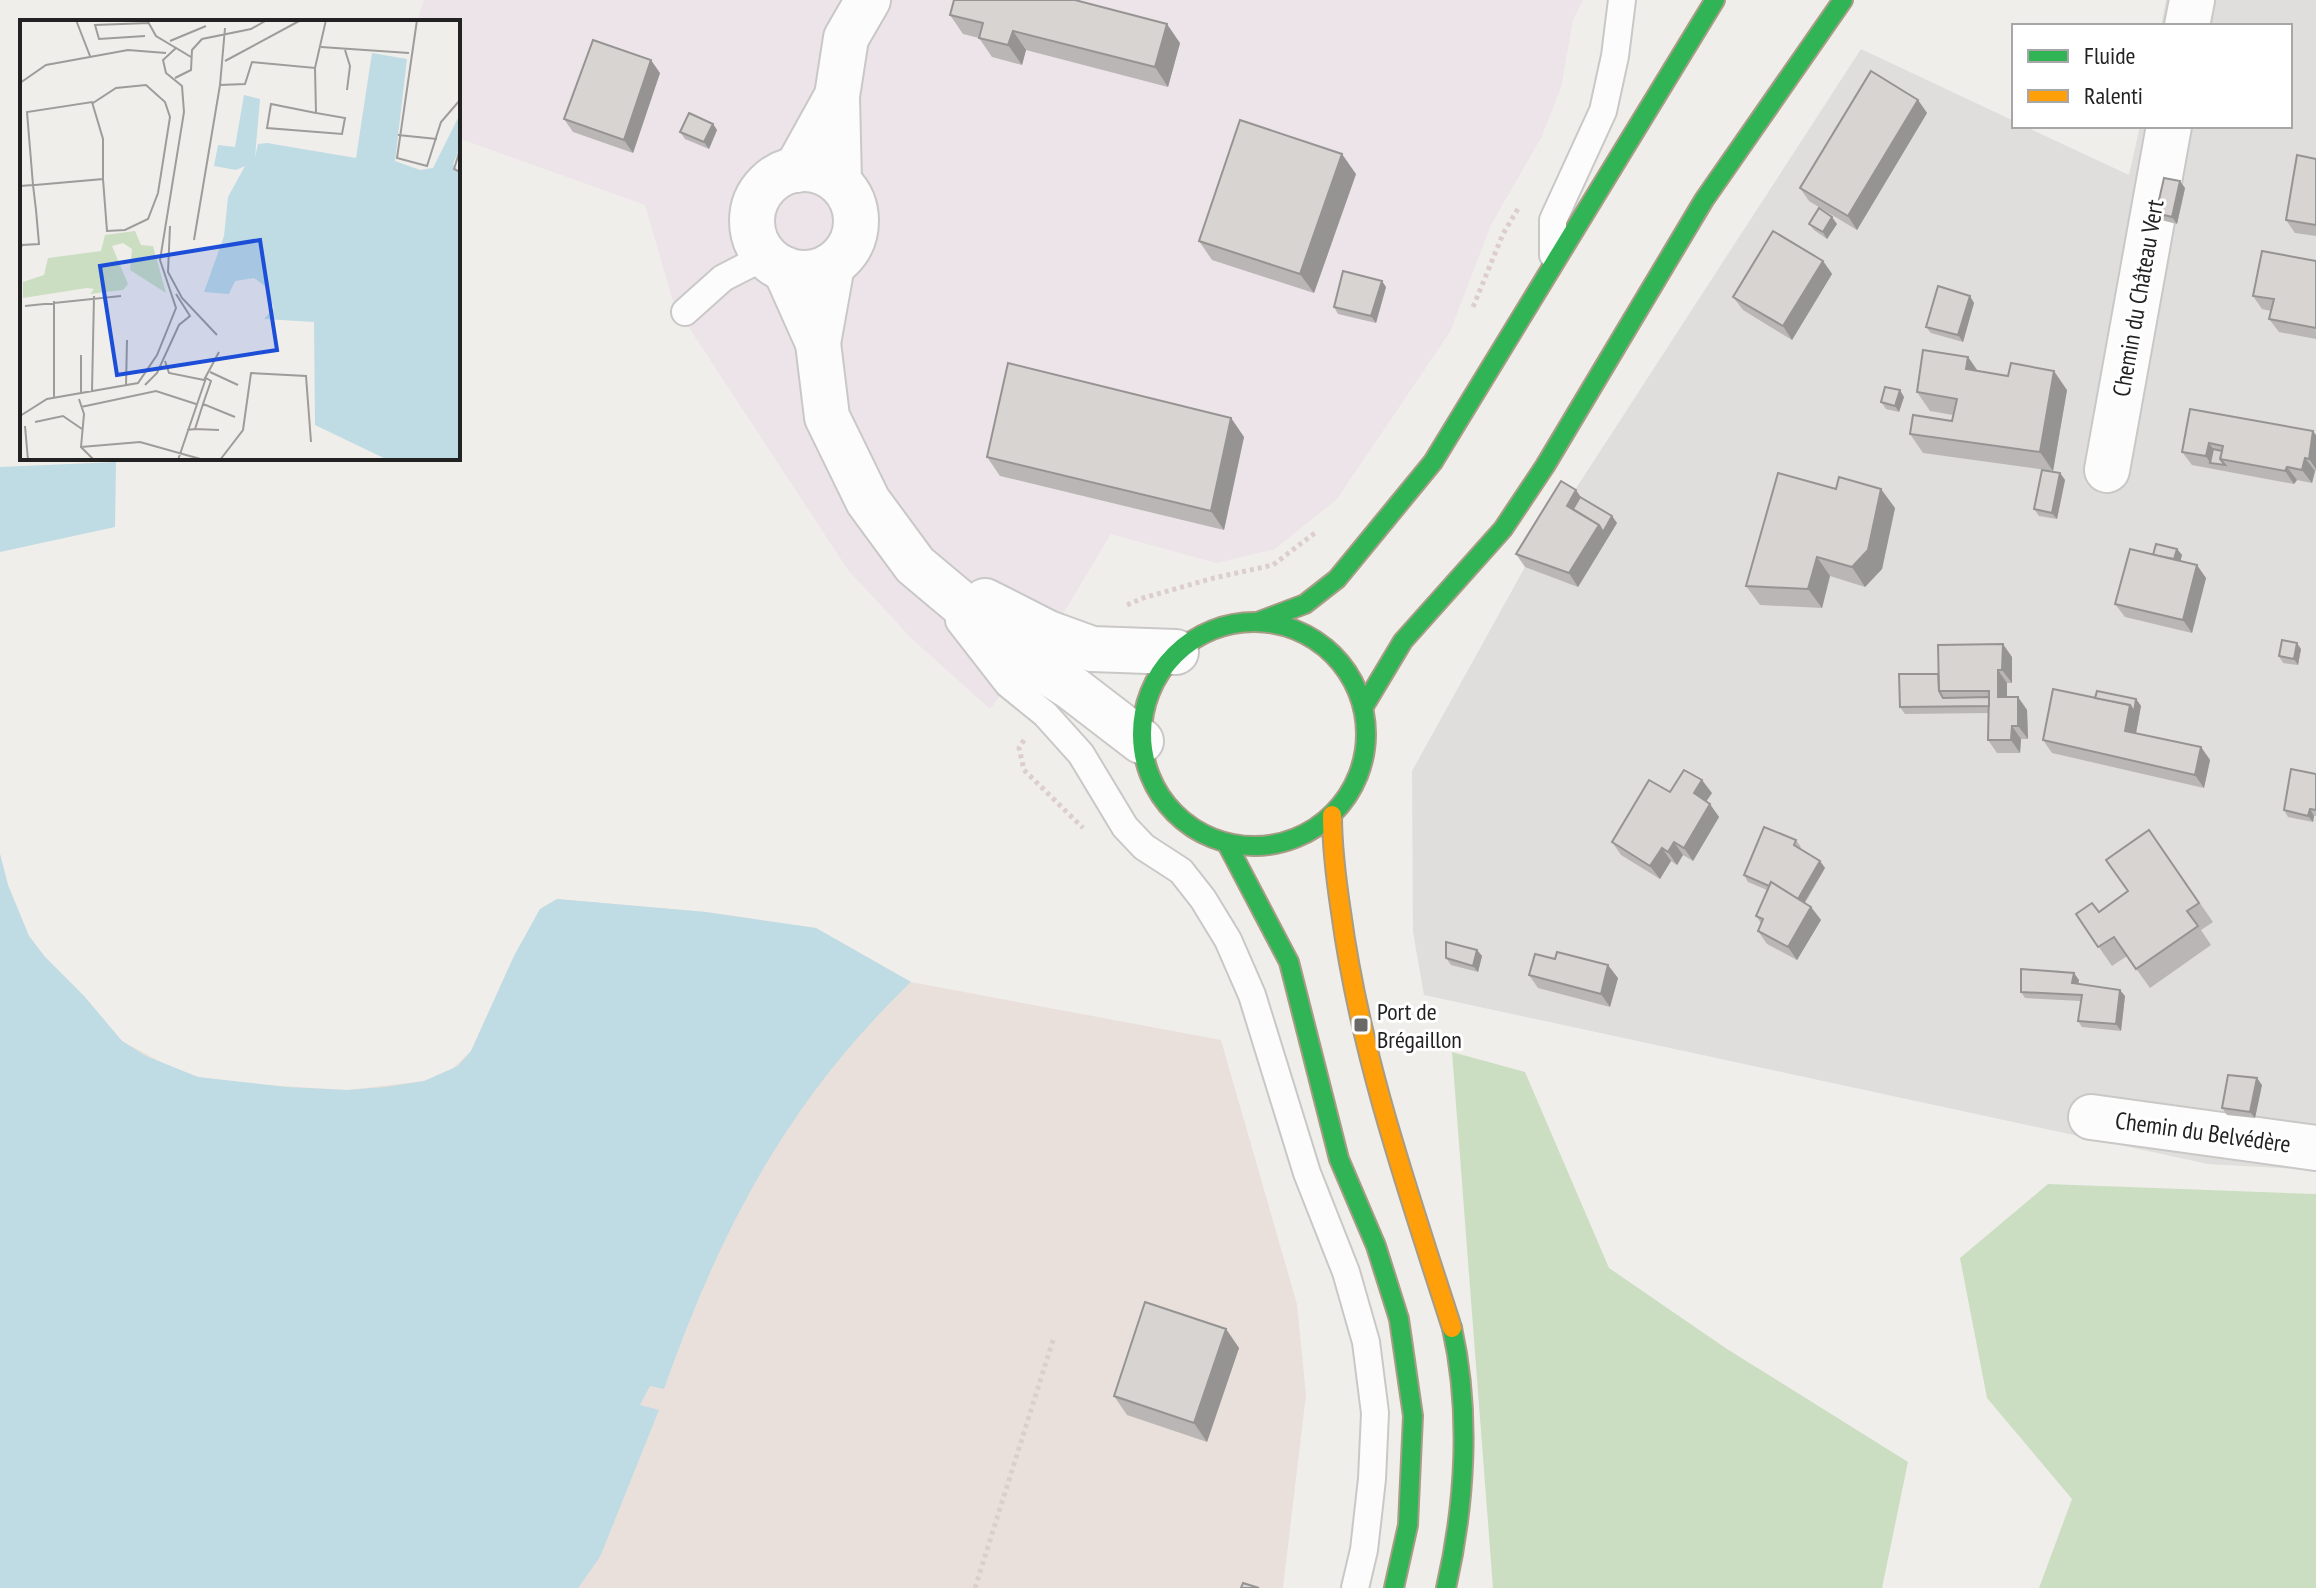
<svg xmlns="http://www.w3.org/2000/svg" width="2316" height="1588" viewBox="0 0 2316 1588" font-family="'PT Sans Narrow',sans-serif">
	<rect width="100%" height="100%" fill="#f0eeeb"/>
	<!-- residential -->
	<polygon fill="#dfdedc" points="2166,0 2316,0 2316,1170 2208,1164 1424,995 1413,932 1412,771 1525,567 1861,49 2014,121 2014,126 2024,126 2129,175 2140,126 2290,126 2290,26 2161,26"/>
	<!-- industrial -->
	<polygon fill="#ede4e9" points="424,0 1583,0 1573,20 1561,88 1542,136 1491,225 1450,332 1337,499 1275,549 1216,563 1111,534 1058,622 990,709 912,639 848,570 674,305 645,205 458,138 458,22 417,22"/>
	<!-- military -->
	<polygon fill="#eae0db" points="0,854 8,885 29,936 45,957 84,996 122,1041 170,1067 198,1077 236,1083 347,1090 424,1081 451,1070 471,1051 514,956 540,909 557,899 706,912 816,928 911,982 1221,1040 1297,1304 1306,1395 1283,1588 0,1588"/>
	<!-- forest -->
	<g fill="#cbdec1">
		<polygon points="1452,1052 1525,1072 1609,1268 1727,1349 1908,1462 1882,1588 1493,1588"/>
		<polygon points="2048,1184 2316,1194 2316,1588 2039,1588 2072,1499 1987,1398 1960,1258"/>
	</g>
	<!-- water -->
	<g fill="#bfdbe3">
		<polygon points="116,462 115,527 0,552 0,467"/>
		<path d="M 0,854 L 8,885 L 29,936 L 45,957 L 84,996 L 122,1041 L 146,1056 L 198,1077 L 286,1087 L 347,1090 L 386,1087 L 424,1081 L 458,1066 L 471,1051 L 514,956 L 540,909 L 557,899 L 706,912 L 816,928 L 911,982 C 788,1100 720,1230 664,1389 L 650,1386 L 640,1405 L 659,1410 L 600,1557 L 578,1588 L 0,1588 Z"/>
	</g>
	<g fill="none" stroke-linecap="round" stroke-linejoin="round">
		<!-- lane casing -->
		<g stroke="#c9c8c7" stroke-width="30">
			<g id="lane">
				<polyline points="1553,255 1553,220 1603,111 1615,56 1622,0"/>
				<polyline points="685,312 723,278 766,256"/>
				<polyline points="959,621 1008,684 1045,714 1081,754 1125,827 1144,847 1181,871 1203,899 1228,940 1252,995 1307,1173 1346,1272 1366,1342 1375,1413 1372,1479 1364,1550 1355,1588"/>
			</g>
		</g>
		<!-- street casing -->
		<g stroke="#c9c8c7" stroke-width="48">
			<g id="street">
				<polyline points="2187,26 2192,0"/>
				<polyline points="837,96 846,38 868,0"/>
				<circle cx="804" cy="221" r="52"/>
				<polyline points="796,170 837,96 839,182"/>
				<polyline points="785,269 818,343 832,265"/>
				<polyline points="818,343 827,417 868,501 915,565 1028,660 1072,688 1141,741"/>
				<polyline points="2107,470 2169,126"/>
				<polyline points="985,601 1048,633 1092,649 1176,652"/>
				<polyline points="2091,1117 2316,1148"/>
			</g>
		</g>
		<!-- fast casing -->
		<g stroke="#a79c86" stroke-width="22">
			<g id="fast">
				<polyline points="1260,621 1305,604 1337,579 1433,462 1715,0"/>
				<circle cx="1254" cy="734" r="112"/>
				<polyline points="1364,706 1403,641 1503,529 1545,466 1704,200 1843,0"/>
				<polyline points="1227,844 1289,962 1339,1159 1376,1246 1399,1319 1413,1416 1408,1525 1394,1588"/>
				<path d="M 1446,1588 C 1465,1505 1471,1412 1452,1328"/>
			</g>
		</g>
		<!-- slow casing -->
		<g stroke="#a79c86" stroke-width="22">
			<path id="slow" d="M 1332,815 C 1332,848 1336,879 1341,912 C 1360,1054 1408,1191 1452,1328"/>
		</g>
		<!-- path -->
		<g stroke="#dccecd" stroke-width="5" stroke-dasharray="4 4" stroke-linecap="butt">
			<polyline points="1473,307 1503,234 1519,207"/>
			<polyline points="1127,605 1143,598 1214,578 1273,565 1316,532"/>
			<polyline points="1024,740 1019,748 1024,770 1083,828"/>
			<polyline points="975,1588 1054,1337"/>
		</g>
		<!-- lane -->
		<use href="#lane" stroke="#fdfcfc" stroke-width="26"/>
		<!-- street -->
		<use href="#street" stroke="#fdfcfc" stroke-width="44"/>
		<!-- fast -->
		<use href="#fast" stroke="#30b455" stroke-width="18"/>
		<!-- slow -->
		<use href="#slow" stroke="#ff9f0a" stroke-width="18"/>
	</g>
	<!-- wall -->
	<g fill="#b9b6b5">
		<polygon points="950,15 1180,43 1168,87 1026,50 1022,65 992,57 979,38 963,34"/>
		<polygon points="660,73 633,153 573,132 564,119"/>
		<polygon points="1918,100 1927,113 1857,230 1809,201 1800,188"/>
		<polygon points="713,124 717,130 709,149 685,139 680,132"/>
		<polygon points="2316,159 2316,236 2295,233 2286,220"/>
		<polygon points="1356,174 1314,293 1212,260 1199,241"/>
		<polygon points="2185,188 2177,224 2161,220 2156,213"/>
		<polygon points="1809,224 1837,224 1827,239 1814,230"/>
		<polygon points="1823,261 1832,274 1792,340 1743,310 1733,297"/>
		<polygon points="2316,261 2316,339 2279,332 2269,319 2271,311 2262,309 2253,296"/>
		<polygon points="1386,287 1376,323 1338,314 1334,307"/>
		<polygon points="1974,303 1963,342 1931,333 1926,327"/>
		<polygon points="1968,357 1978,371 2067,390 2053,471 1923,453 1910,434 1952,421 1953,415 1930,411 1917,392"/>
		<polygon points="1904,397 1899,412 1886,409 1881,402"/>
		<polygon points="2190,409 2316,435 2316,471 2315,471 2312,483 2297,480 2294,484 2192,465 2182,452"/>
		<polygon points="1231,418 1244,437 1224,530 1000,476 987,457"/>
		<polygon points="2060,473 2065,480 2057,519 2039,516 2034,509"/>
		<polygon points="1580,497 1612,516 1617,523 1578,587 1525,567 1516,554"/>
		<polygon points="1895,508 1882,569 1865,587 1830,576 1822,608 1760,605 1746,586"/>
		<polygon points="2177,549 2182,555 2180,561 2206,578 2192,633 2125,617 2115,604 2153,555"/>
		<polygon points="2301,649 2298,665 2283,663 2279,656"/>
		<polygon points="2012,657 2012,683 2007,683 2007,697 2018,697 2027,710 2028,739 2021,739 2020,753 1997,753 1988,740 1988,713 1905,714 1900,707 1938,674"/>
		<polygon points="2095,698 2136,699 2141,706 2136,733 2201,747 2210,760 2204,788 2052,753 2043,740"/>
		<polygon points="2316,774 2316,816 2314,816 2313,822 2288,817 2284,810"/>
		<polygon points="1670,792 1712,793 1706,801 1719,817 1693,861 1683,855 1677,865 1671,861 1660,879 1621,855 1612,842"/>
		<polygon points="2149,830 2213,922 2201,930 2211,945 2150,988 2127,956 2112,966 2076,914 2099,912 2128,892"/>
		<polygon points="1796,840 1801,847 1800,848 1820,861 1825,868 1805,903 1811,907 1821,920 1797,960 1767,944 1758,931 1761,923 1756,916 1767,890 1748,882 1744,875"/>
		<polygon points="1477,950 1482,956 1478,972 1451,965 1446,958"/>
		<polygon points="1529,975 1618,978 1610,1007 1538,988"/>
		<polygon points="2079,980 2078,984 2125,996 2121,1031 2082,1027 2078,1021 2081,1001 2025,998 2021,992"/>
		<polygon points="2262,1085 2255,1118 2227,1115 2222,1108"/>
		<polygon points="1226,1329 1239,1348 1207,1442 1127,1415 1114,1396"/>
	</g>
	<!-- shaded-wall -->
	<g fill="#969493">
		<polygon points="1167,24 1180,43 1168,87 1155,67"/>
		<polygon points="1013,31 1026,50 1022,65 1008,45"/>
		<polygon points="651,60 660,73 633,153 624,140"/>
		<polygon points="1918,100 1927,113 1857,230 1848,216"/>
		<polygon points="713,124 717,130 709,149 704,142"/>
		<polygon points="1342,154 1356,174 1314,293 1300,274"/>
		<polygon points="2180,181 2185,188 2177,224 2172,217"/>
		<polygon points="1832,217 1837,224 1827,239 1823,232"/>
		<polygon points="1823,261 1832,274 1792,340 1783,326"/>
		<polygon points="1382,281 1386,287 1376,323 1371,316"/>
		<polygon points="1970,296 1974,303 1963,342 1958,335"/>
		<polygon points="1968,357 1981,376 1966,369"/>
		<polygon points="2054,371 2067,390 2053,471 2040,452"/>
		<polygon points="1900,390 1904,397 1899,412 1895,406"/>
		<polygon points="1231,418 1244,437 1224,530 1211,511"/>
		<polygon points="2313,431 2316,435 2316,469 2309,459"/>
		<polygon points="2209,443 2218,456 2210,463 2206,456"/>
		<polygon points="2305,458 2315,471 2312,483 2302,470"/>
		<polygon points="2287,467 2297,480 2294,484 2285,471"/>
		<polygon points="2060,473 2065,480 2057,519 2052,513"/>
		<polygon points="1881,489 1895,508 1882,569 1865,587 1852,567"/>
		<polygon points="1576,490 1585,503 1577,516 1567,506"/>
		<polygon points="1612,516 1617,523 1578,587 1569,573 1599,525"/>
		<polygon points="2177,549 2182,555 2178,571 2173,564"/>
		<polygon points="1817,557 1830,576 1822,608 1808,589"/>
		<polygon points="2197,565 2206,578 2192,633 2183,620"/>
		<polygon points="2297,643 2301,649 2298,665 2294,659"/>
		<polygon points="2003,644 2012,657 2012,683 2002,670"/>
		<polygon points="1998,670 2007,683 2007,710 1998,697"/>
		<polygon points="2018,697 2027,710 2028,739 2018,726"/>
		<polygon points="2136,699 2141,706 2134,744 2125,731 2130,705"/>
		<polygon points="2012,726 2021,739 2020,753 2011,740"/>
		<polygon points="2201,747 2210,760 2204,788 2195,775"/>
		<polygon points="1702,780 1712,793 1703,806 1694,793"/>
		<polygon points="1710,804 1719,817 1693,861 1684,848"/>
		<polygon points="2310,809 2314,816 2313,822 2308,816"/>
		<polygon points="1674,842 1683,855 1677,865 1668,852"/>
		<polygon points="1662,848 1671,861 1660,879 1650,866"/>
		<polygon points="1820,861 1825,868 1801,908 1796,902"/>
		<polygon points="1811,907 1821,920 1797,960 1788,947"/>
		<polygon points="1477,950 1482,956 1478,972 1473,966"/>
		<polygon points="1608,965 1618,978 1610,1007 1601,994"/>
		<polygon points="2074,973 2079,980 2077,989 2072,983"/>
		<polygon points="2120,990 2125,996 2121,1031 2116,1024"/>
		<polygon points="2257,1078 2262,1085 2255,1118 2250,1112"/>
		<polygon points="1226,1329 1239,1348 1207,1442 1194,1423"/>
	</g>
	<!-- building -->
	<g fill="#d7d4d2" stroke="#969493" stroke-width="2">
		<polygon points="954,0 1075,0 1167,24 1155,67 1013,31 1008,45 979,38 983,23 950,15"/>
		<polygon points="593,40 651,60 624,140 564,119"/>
		<polygon points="1871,71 1918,100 1848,216 1800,188"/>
		<polygon points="689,113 713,124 704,142 680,132"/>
		<polygon points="1240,120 1342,154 1300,274 1199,241"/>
		<polygon points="2297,155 2316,159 2316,225 2286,220"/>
		<polygon points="2164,178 2180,181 2172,217 2156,213"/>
		<polygon points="1819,208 1832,217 1823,232 1809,224"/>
		<polygon points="1773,231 1823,261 1783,326 1733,297"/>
		<polygon points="2262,251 2316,261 2316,328 2269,319 2274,299 2253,296"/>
		<polygon points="1343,271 1382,281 1371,316 1334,307"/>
		<polygon points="1938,286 1970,296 1958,335 1926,327"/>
		<polygon points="1923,350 1968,357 1966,369 2008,376 2011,363 2054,371 2040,452 1910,434 1913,415 1952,421 1957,399 1917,392"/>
		<polygon points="1008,363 1231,418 1211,511 987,457"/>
		<polygon points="1885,387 1900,390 1895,406 1881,402"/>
		<polygon points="2190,409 2313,431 2309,459 2305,458 2302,470 2287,467 2285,471 2220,459 2223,446 2209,443 2206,456 2182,452"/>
		<polygon points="2213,449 2222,451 2220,459 2225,465 2210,463"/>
		<polygon points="2042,470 2060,473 2052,513 2034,509"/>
		<polygon points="1778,473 1836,489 1839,477 1881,489 1868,550 1852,567 1817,557 1808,589 1746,586"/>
		<polygon points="1561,481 1576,490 1567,506 1599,525 1569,573 1516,554"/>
		<polygon points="1580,497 1612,516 1603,532 1599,525 1573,509"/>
		<polygon points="2156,544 2177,549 2174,559 2153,555"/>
		<polygon points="2130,549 2197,565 2183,620 2115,604"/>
		<polygon points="2282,640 2297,643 2294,659 2279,656"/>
		<polygon points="2003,644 2002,670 1998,670 1998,697 2018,697 2018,726 2012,726 2011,740 1988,740 1989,691 1939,691 1938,645"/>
		<polygon points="1899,674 1938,674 1939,691 1943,698 1989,697 1989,706 1900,707"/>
		<polygon points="2053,689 2130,705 2125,731 2201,747 2195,775 2043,740"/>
		<polygon points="2097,691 2136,699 2134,712 2130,705 2095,698"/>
		<polygon points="2291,769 2316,774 2316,810 2310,809 2308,816 2284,810"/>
		<polygon points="1684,770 1702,780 1694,793 1710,804 1684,848 1674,842 1668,852 1662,848 1650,866 1612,842 1649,780 1670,792"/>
		<polygon points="1764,827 1796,840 1794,845 1820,861 1798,899 1771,882 1769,886 1744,875"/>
		<polygon points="2149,830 2199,903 2187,911 2198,926 2136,969 2114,937 2098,947 2076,914 2092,903 2099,912 2128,891 2106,860"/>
		<polygon points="1771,882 1811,907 1788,947 1758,931 1763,919 1756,916"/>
		<polygon points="1446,942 1477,950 1473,966 1446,958"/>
		<polygon points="1557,952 1608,965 1601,994 1529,975 1535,954 1555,959"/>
		<polygon points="2021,969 2074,973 2072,983 2120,990 2116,1024 2078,1021 2082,995 2021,992"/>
		<polygon points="2228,1075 2257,1078 2250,1112 2222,1108"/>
		<polygon points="1145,1302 1226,1329 1194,1423 1114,1396"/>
		<polygon points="1243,1583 1259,1588 1241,1588"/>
	</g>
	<!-- markers -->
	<rect fill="#6a6968" stroke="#fff" stroke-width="3" x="1353" y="1017" width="16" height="16" rx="4"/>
	<g text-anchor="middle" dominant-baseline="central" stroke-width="6" stroke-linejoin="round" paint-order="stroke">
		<!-- street labels -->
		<g font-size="24" fill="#222" stroke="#fff">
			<text transform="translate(2138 298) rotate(-80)">Chemin du Château Vert</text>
			<text transform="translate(2203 1132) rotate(8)">Chemin du Belvédère</text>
		</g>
		<!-- poi labels -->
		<g font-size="24" fill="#222" stroke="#fff" text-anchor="start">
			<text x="1377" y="1011">Port de<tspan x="1377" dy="28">Brégaillon</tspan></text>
		</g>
	</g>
	<!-- overview -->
	<g transform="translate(20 20)">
		<rect width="440" height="440" fill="#f0eeeb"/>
		<path d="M 115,211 L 121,225 L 133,226 L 146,273 L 110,250 L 112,229 L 103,223 L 92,226 L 108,264 L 103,270 L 70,274 L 74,269 L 67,268 L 3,278 L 3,262 L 24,255 L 28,238 L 81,231 L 85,215 Z" fill="#cbdec1"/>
		<path d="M 352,33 L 387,39 L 375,141 L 400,150 L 413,148 L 440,94 L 440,128 L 433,144 L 440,155 L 440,440 L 368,440 L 295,405 L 294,302 L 244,299 L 254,288 L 245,266 L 234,258 L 215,261 L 209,274 L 184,272 L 204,216 L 208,177 L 225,146 L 216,150 L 194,146 L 198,125 L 215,127 L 224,75 L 240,79 L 235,137 L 238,124 L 247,123 L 336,138 Z" fill="#bfdbe3"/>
		<path fill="none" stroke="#9e9c9b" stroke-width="2" d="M 56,0 L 70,36M 127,0 L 136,16 L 156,28M 397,0 L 377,138 L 407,146 L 421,102 L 440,80M 125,16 L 79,19 L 75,5 L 129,3M 150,21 L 186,6M 301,27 L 389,33M 325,30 L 330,46 L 327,70M 205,41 L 281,0M 295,48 L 296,93 L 325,98 L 322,114 L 247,108 L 251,84 L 296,93M 155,58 L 171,50 L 172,30 L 182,19 L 231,9 L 247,0M 0,63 L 26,45 L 108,30 L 146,33M 200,65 L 205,8M 73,83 L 96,68 L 126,65 L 145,82 L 150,97 L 138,173 L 128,199 L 105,210 L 87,211 L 83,159M 378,115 L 417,119M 440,130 L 434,149 L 440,152M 0,166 L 13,165 L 15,165 L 83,159 L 83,119 L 72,82 L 7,92 L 13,165 L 16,190 L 19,224 L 2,225 L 0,230M 150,206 L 148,252 L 162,278 L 197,315M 174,220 L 200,65 L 225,64 L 232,42 L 295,48 L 306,0M 5,286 L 101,276M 61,335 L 61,373M 145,341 L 149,353 L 184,360M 190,352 L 218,365M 186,358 L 191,361 L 183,384 L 215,397M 184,360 L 199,332M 125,365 L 137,353 L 159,305 L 170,296 L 156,274M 106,366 L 107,320M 72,371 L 74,276M 34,377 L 34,281M 59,379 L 64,394 L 61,427 L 74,440M 61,387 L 136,371 L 176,384M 0,396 L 27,379 L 118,363 L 137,335 L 156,288 L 140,240 L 164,92 L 162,66 L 146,53 L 143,40 L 156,28 L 171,37M 15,402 L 43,396 L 62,409M 5,406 L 8,440M 175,409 L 199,410M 167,410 L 175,409 L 183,384M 61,427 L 120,422 L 184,440M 158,440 L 186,358M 200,440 L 223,410 L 231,353 L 286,356 L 291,422"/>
		<path fill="#1d4ed8" fill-opacity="0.15" stroke="#1d4ed8" stroke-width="4" d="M 240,220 L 257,330 L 97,355 L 80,246 Z"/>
		<rect width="440" height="440" fill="none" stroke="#222" stroke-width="4"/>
	</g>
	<!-- legend -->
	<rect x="2012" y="24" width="280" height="104" fill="#ffffff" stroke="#a7a7a7" stroke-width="2"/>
	<rect x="2028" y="50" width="40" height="12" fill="#30b455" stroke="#a7a7a7" stroke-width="2"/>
	<text x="2084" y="64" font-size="24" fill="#222222">Fluide</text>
	<rect x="2028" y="90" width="40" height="12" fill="#ff9f0a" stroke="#a7a7a7" stroke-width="2"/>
	<text x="2084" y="104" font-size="24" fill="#222222">Ralenti</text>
</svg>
